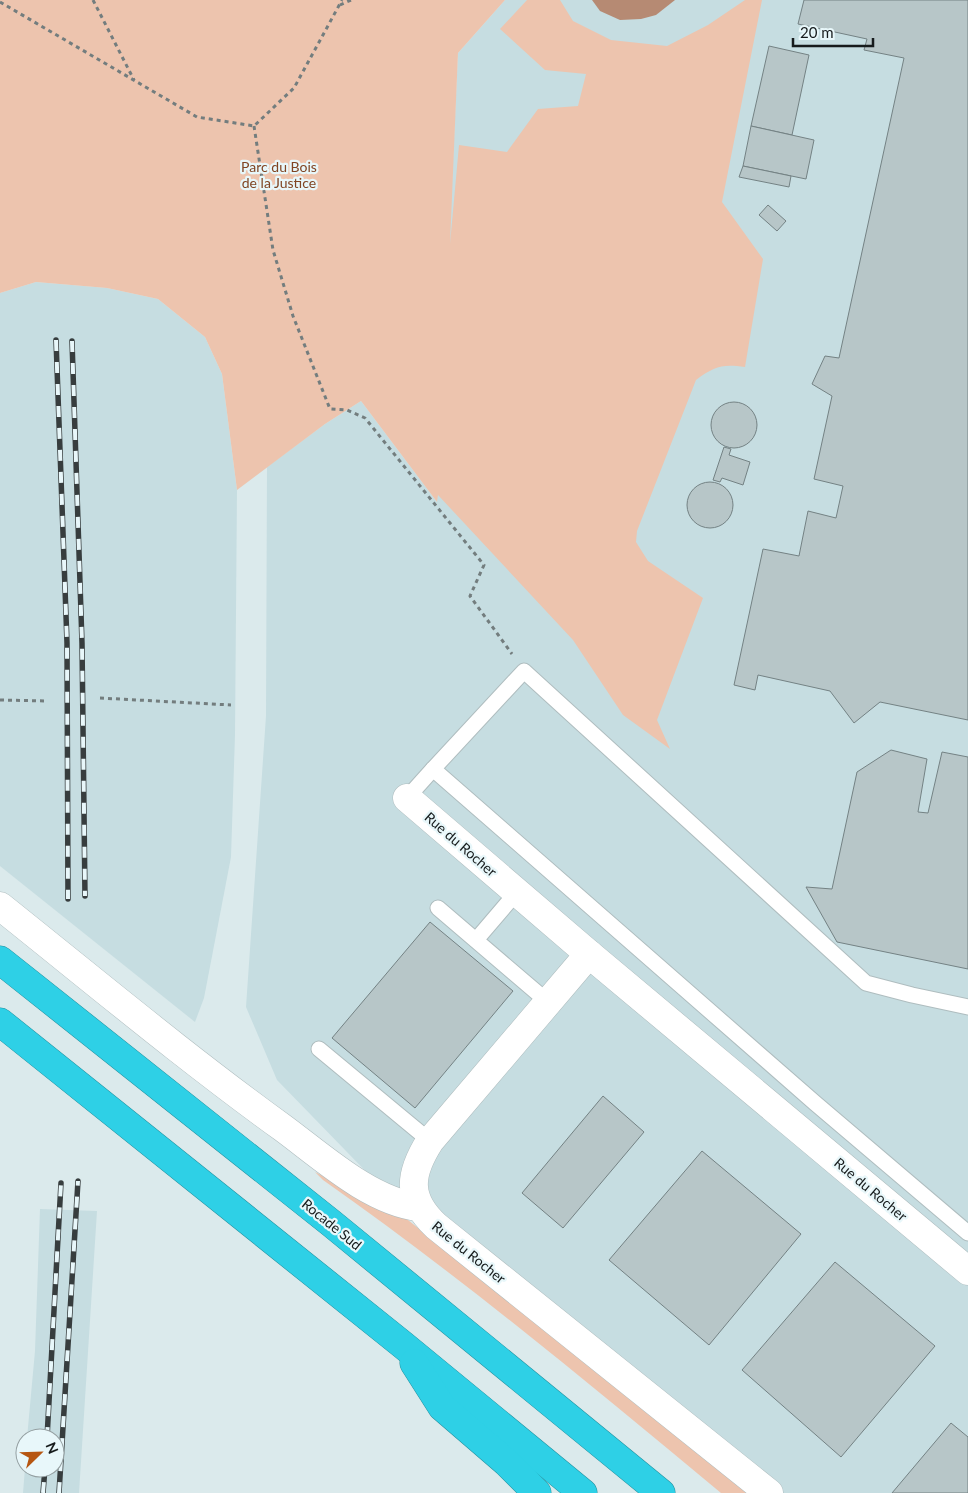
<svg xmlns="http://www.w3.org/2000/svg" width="968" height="1493" viewBox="0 0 968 1493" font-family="Lato,sans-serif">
	<rect width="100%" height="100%" fill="#dbeaec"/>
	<!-- built -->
	<g fill="#c6dde1">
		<polygon points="505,0 968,0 968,1493 743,1493 415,1222 277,1080 246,1007 266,716 267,467 325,424 361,401 437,502 458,53"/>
		<polygon points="36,282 107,288 158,299 205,337 222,374 237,490 235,735 231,857 204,998 195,1022 0,866 0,293"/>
		<polygon points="40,1209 97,1211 79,1493 23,1493 25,1468 55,1468 55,1438 27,1438 35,1351"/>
	</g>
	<!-- green -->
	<g fill="#edc4ae">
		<path d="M 0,0 L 505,0 L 458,53 L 450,244 L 459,145 L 507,152 L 538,109 L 578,106 L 586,74 L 545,70 L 500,29 L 527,0 L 560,0 L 573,21 L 611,40 L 667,46 L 708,25 L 745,0 L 762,0 L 722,202 L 763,259 L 745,367 C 722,364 715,366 696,380 L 637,531 L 636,542 L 648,561 L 703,598 L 657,720 L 670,749 L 623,715 L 573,640 L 438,495 L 437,502 L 361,401 L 325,424 L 237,490 L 222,374 L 205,337 L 158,299 L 107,288 L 36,282 L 0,293 Z"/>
		<path d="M 315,1172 L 398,1212 L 748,1493 L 721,1493 C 591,1385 461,1277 323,1180 Z"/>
	</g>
	<!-- water -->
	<polygon fill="#b68a73" points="592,0 675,0 656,15 641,19 620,20 600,11"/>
	<!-- building -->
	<g fill="#b7c6c8" stroke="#748284">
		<polygon points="804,0 968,0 968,720 880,702 854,723 830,691 758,675 755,690 734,685 763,549 799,556 808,511 836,518 843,486 814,479 832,396 812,384 825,356 839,358 904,58 864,50 867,39 798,24"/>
		<polygon points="769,46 809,55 792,135 751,126"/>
		<polygon points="751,126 814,140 806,179 743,166"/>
		<polygon points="743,166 791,176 789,187 739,177"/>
		<polygon points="768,205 786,221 777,231 759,215"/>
		<circle cx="734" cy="425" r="23"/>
		<polygon points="724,447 731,449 729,455 750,462 743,485 722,478 720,482 713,480"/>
		<circle cx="710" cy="505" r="23"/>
		<polygon points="891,750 927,759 918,812 928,813 942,752 968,757 968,969 837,942 806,887 832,889 857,772"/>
		<polygon points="430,922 513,991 415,1108 332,1038"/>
		<polygon points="603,1096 644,1132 563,1228 522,1193"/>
		<polygon points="702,1151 801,1234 709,1345 609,1260"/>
		<polygon points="835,1262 935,1346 841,1457 742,1370"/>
		<polygon points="951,1423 968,1437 968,1493 892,1493"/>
	</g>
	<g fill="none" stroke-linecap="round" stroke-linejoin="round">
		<!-- lane casing -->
		<g stroke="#afbdbf" stroke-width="17">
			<g id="lane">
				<polyline points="407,798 433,769"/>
				<polyline points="438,908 548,1002"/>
				<polyline points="476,940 517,892"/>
				<polyline points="968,1007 912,995 866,983 524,671 433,769 815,1103 968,1233"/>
				<polyline points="319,1049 430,1141"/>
			</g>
		</g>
		<!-- street casing -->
		<g stroke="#afbdbf" stroke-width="29">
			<g id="street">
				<polyline points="407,798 589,954 968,1271"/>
				<path d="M 0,906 C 94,981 186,1058 283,1128 C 321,1156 371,1202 419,1207"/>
				<path d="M 589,954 L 430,1141 C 409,1174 406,1198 436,1226 L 769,1493"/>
			</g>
		</g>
		<!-- highway casing -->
		<g stroke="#26919f" stroke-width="29">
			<g id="highway">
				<polyline points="0,960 331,1223 661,1493"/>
				<polyline points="0,1022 403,1345 583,1493"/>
				<polyline points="414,1363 442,1407 507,1463 537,1493"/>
			</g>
		</g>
		<!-- path -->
		<g stroke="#737d7e" stroke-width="3" stroke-dasharray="4 4" stroke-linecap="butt">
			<polyline points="93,0 134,80"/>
			<polyline points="0,2 197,117 254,126 294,88 342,0"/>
			<polyline points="340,5 351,0"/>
			<polyline points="254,126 273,250 293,316 330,409 347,410 365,418 484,565 470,596 512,654"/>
			<polyline points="100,698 231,705"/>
			<polyline points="0,700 47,701"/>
		</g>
		<!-- lane -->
		<use href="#lane" stroke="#fff" stroke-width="15"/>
		<!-- street -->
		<use href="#street" stroke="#fff" stroke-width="28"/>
		<!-- highway -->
		<use href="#highway" stroke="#2ed0e6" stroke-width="28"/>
		<!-- rail casing -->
		<g stroke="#373d3e" stroke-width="5.5">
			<g id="rail">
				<polyline points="56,340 67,643 68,899"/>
				<polyline points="72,341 82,643 85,896"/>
				<polyline points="47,1438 61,1183"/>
				<polyline points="43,1493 45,1468"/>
				<polyline points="59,1493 78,1181"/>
			</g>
		</g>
		<!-- rail -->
		<use href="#rail" stroke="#e8f7fa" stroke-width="4" stroke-dasharray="11" stroke-linecap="butt"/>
	</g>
	<g text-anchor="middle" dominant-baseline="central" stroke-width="4.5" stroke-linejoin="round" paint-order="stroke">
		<!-- park labels -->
		<g font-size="14" fill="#804523" stroke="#e8f7fa">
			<text x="279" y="166">Parc du Bois<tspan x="279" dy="16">de la Justice</tspan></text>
		</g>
		<!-- street labels -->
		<g font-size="14" fill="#161b1c" stroke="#e8f7fa">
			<text transform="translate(461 844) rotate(41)">Rue du Rocher</text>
			<text transform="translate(871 1189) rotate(40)">Rue du Rocher</text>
			<text transform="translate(332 1224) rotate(39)">Rocade Sud</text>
			<text transform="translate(469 1252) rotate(39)">Rue du Rocher</text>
		</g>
	</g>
	<!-- north arrow -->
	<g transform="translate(40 1453) rotate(67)"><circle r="24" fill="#e8f7fa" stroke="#949fa1"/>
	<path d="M0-4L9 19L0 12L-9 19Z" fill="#b65611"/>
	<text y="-8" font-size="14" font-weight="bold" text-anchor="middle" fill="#161b1c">N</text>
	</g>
	<!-- scale -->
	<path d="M793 38v8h80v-8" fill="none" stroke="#161b1c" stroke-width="2.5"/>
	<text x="800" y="38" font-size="15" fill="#161b1c" stroke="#e8f7fa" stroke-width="4" paint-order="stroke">20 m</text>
</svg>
